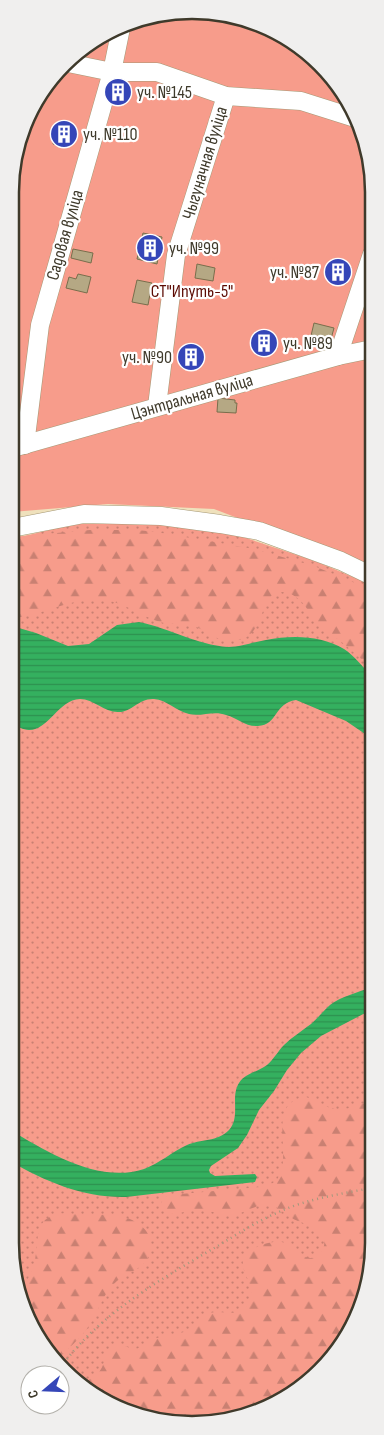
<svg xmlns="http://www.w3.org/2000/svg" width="384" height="1435" viewBox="0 0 384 1435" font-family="'Sofia Sans Condensed',sans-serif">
	<defs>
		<pattern id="grass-dots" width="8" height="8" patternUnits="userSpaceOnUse" patternTransform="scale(1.25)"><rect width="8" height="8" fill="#f79c8b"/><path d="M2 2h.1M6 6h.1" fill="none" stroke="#c98072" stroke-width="1.8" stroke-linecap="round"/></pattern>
		<pattern id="forest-firs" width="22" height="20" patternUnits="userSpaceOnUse" patternTransform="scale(1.25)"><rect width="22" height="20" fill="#f79c8b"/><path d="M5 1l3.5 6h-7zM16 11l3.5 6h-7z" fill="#c98072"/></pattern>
		<pattern id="water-rules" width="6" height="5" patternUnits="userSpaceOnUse" patternTransform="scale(1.25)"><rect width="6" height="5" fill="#34b05f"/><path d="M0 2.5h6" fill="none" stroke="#2d904f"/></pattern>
	</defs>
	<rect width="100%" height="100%" fill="#efe1bc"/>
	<!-- grass -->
	<polygon fill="url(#grass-dots)" points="155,523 234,534 315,561 372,585 371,1278 349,1334 303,1388 239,1419 180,1425 112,1406 55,1363 24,1312 10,1243 12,539 74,524"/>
	<!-- forest -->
	<g fill="url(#forest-firs)">
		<path d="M 90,530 L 137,530 L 156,532 L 254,549 L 314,566 L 372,590 L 372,669 C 365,663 359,656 352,651 C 343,642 332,636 323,627 C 311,617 304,598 288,593 C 255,584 271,640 232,641 C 217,642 207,631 194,626 C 183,623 171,625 160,622 C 140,616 124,602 104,600 C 71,596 44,616 12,618 L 12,537 Z"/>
		<path d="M 306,1097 C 319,1101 330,1112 344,1109 C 353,1108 361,1103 371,1102 L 371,1278 L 349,1334 L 303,1388 L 239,1419 L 180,1425 L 112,1406 L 83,1384 C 88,1380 94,1377 99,1372 C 109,1360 100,1347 123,1345 L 134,1350 C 142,1347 147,1342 154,1339 C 166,1334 179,1336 190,1329 C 198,1323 205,1313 215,1312 C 229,1311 243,1319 250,1299 C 255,1284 241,1274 243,1260 C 245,1248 275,1238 285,1243 C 295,1248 308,1267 320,1253 C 324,1249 325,1244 324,1239 C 319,1225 301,1224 290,1217 C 281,1211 276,1204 264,1205 C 251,1206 241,1216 228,1215 C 218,1215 208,1209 198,1209 C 185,1208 176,1220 163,1210 L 161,1203 L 165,1197 L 169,1195 L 261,1187 C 309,1181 256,1102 306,1097 Z"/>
		<path d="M 68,1213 C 85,1217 97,1214 114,1215 C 128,1216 150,1226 151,1243 C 151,1250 150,1255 146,1261 C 137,1272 121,1275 112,1286 C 101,1298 98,1313 89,1326 C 80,1339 66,1350 55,1362 L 24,1312 L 20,1292 C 27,1282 32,1272 35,1260 C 40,1235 32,1215 68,1213 Z"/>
	</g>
	<!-- garden -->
	<polygon fill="#f79c8b" points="227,13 283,34 329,72 360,122 372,169 372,569 214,509 108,504 12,512 13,157 41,91 91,41 156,14"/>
	<!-- water -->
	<g fill="url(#water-rules)">
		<path d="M 139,622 C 169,628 197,645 228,647 C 242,647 253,642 266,640 C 291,635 321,635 344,649 C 355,656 362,667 372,676 L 371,738 L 346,721 L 296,700 C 274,703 278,725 258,726 C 245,727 238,718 226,715 C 214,710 201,717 189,714 C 176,711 167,700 154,699 C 139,698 132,712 119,712 C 105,713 94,699 80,699 C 58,700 49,730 29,730 C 23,730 17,726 12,724 L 12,626 L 36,633 L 68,646 L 89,644 L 117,625 Z"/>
		<path d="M 371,987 L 371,1010 L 321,1036 L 301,1053 L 287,1070 L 274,1091 L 259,1110 L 247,1135 L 238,1148 L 211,1166 L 209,1170 L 210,1173 L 215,1176 L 255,1174 L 257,1177 L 255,1182 L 126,1197 C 84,1198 46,1182 10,1161 L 10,1130 C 48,1152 98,1184 144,1169 C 160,1163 172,1152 187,1145 C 200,1139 218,1142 229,1130 C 241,1117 230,1097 239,1083 C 245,1073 258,1072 267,1065 C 274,1059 278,1051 284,1045 C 292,1037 302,1031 311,1024 C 318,1018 323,1011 330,1005 C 341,996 358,993 371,987 Z"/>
	</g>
	<!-- building -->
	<g fill="#b5a884" stroke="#796e4c">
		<polygon points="112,84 128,89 123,105 115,102 116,97 108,95"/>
		<polygon points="58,122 74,126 70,144 67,143 66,147 53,144"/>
		<polygon points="143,233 162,237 157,264 137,259"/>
		<polygon points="73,249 93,253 91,263 71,258"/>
		<polygon points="331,260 351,267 346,284 326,277"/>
		<polygon points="197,264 215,268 213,281 195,278"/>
		<polygon points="78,274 91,277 87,293 66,288 69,277 76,279"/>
		<polygon points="137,280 152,283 148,305 132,302"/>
		<polygon points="366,292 372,294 372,317 365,315 367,309 361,307"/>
		<polygon points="314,323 334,328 331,339 320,336 318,342 310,340"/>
		<polygon points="273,333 277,349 256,354 252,338"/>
		<polygon points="199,347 203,362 182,368 178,353"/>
		<polygon points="218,398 235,400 235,403 237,403 236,413 217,412"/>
	</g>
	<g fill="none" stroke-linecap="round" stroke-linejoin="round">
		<!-- minor casing -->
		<g stroke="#a59875" stroke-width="19">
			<g id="minor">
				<polyline points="68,63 112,72 157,72 226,96 301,101 358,119"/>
				<polyline points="338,356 372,254"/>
				<polyline points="157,406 176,255 226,96"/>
				<polyline points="25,445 40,325 112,72 121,28"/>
				<polyline points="16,447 338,356 372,349"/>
				<polyline points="12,528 84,514 161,516 220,524 259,531 341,561 372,576"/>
			</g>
		</g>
		<!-- path -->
		<path stroke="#a2987d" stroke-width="2.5" stroke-dasharray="1 4" stroke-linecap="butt" d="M 61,1367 C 98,1315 161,1279 216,1247 C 236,1235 257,1221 279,1212 C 306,1199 341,1194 371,1188"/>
		<!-- minor -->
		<use href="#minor" stroke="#fff" stroke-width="18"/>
	</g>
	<!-- icons -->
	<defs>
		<g id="building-disc" transform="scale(1.4375)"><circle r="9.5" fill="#3546b8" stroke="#fff"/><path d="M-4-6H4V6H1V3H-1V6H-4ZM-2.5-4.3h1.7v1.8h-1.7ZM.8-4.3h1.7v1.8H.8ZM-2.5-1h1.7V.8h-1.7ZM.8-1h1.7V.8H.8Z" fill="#fff"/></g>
	</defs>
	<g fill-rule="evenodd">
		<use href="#building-disc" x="118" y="92"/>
		<use href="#building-disc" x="64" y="134"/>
		<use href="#building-disc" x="150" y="248"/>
		<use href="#building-disc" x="338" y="272"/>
		<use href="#building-disc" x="264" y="343"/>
		<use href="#building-disc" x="191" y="357"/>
	</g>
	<g text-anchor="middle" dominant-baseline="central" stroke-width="4.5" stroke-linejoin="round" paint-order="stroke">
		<!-- poi labels -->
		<g font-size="18" fill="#3f3a2b" stroke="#fff" text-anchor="start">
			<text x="137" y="92">уч. №145</text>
			<text x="83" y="134">уч. №110</text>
			<text x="169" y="248">уч. №99</text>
			<text x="319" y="272" text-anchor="end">уч. №87</text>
			<text x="283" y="343">уч. №89</text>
			<text x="172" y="357" text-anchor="end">уч. №90</text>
		</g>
		<!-- street labels -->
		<g font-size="18" fill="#3f3a2b" stroke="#fff">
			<text transform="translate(205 163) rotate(-73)">Чыгуначная вуліца</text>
			<text transform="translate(65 235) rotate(-74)">Садовая вуліца</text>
			<text transform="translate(192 397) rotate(-16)">Цэнтральная вуліца</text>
		</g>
		<!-- park labels -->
		<g font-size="18" fill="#5c0b03" stroke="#fff">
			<text x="192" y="291">СТ"Ипуть-5"</text>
		</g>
	</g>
	<!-- crop -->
	<path d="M0 0H384V1435H0ZM192 19H192A173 173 0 0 1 365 192V1243A173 173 0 0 1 192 1416H192A173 173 0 0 1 19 1243V192A173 173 0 0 1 192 19Z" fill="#f0efee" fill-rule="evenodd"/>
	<path fill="none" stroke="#3f3a2b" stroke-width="2.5" d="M192 19H192A173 173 0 0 1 365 192V1243A173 173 0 0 1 192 1416H192A173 173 0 0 1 19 1243V192A173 173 0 0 1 192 19Z"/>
	<!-- north arrow -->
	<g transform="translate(45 1390) rotate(251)"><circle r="24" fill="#ffffff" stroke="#b2b0aa"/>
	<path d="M0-4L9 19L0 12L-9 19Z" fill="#3546b8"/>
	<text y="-8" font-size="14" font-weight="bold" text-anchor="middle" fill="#3f3a2b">С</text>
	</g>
</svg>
